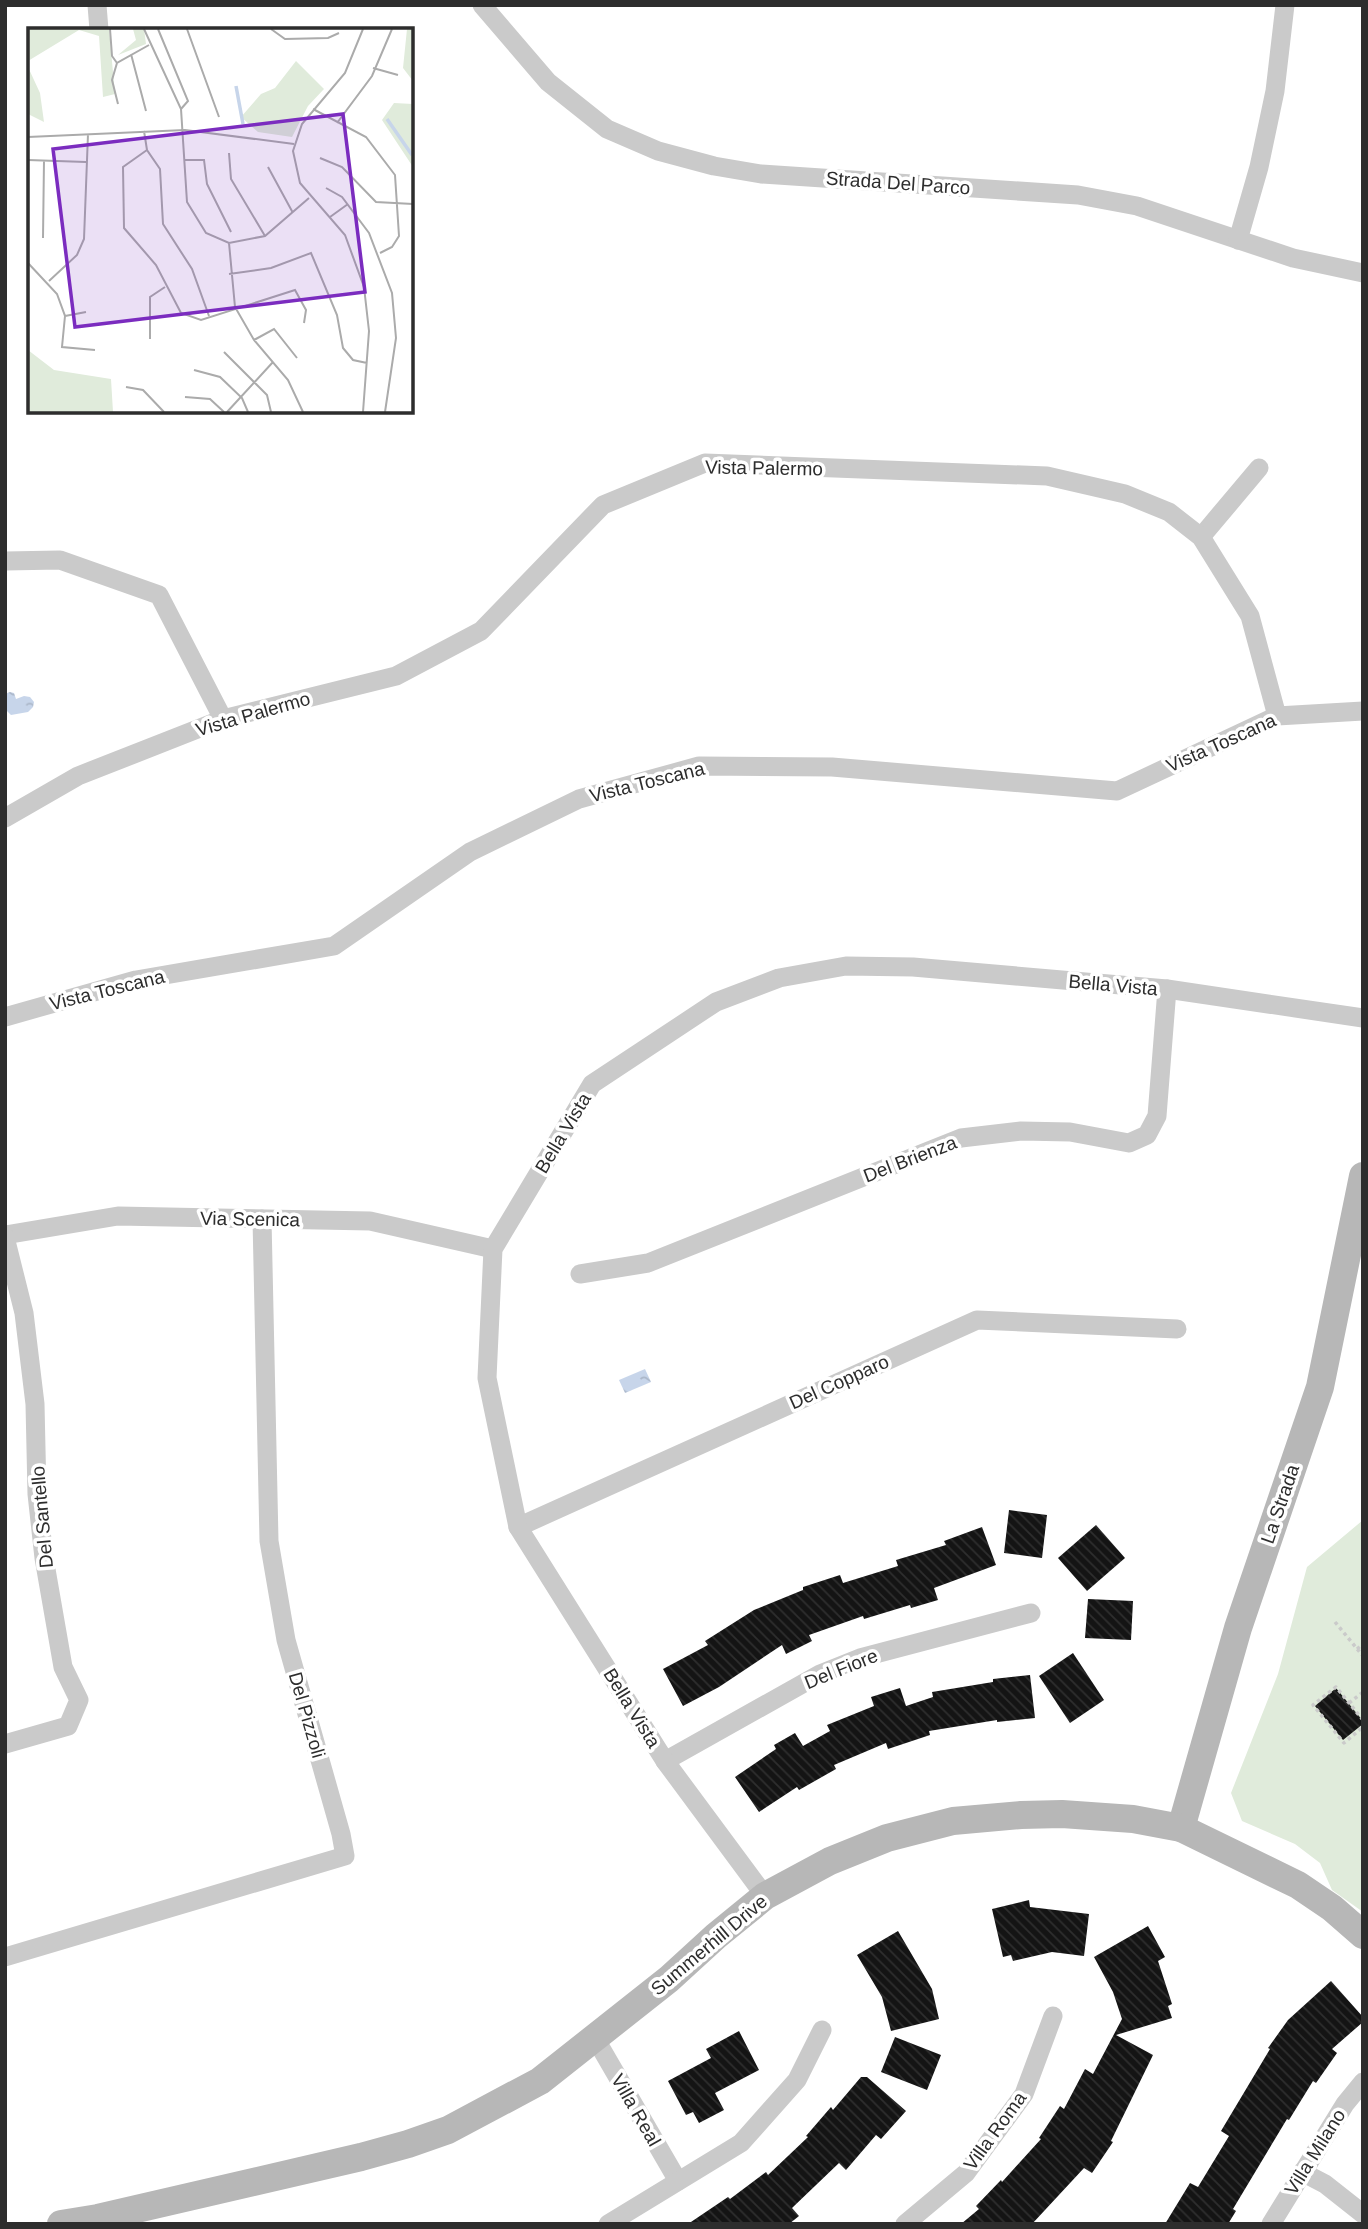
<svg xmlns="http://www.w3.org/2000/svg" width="1368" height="2229" viewBox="0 0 1368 2229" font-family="Arial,sans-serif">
	<defs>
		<pattern id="water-ripples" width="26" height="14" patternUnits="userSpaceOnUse" patternTransform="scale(1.75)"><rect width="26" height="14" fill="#c7d5ea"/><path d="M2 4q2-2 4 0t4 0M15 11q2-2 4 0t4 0" fill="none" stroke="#abb7c9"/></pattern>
		<pattern id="building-back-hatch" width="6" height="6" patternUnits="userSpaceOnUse" patternTransform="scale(1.75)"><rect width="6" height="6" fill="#141414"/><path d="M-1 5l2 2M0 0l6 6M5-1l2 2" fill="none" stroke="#2e2e2e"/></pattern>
	</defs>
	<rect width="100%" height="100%" fill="#fff"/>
	<!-- park -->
	<polygon fill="#e0ebdb" points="1363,1520 1363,1912 1332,1890 1320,1863 1295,1844 1242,1821 1231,1793 1278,1674 1307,1567"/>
	<!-- water -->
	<g fill="url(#water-ripples)">
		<polygon points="10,692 14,693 16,699 24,696 30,697 34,702 33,707 28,712 11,715 5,709 5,694"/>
		<polygon points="645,1369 651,1382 625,1393 619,1380"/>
	</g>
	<!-- building -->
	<g fill="url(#building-back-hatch)">
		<polygon points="1009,1510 1047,1515 1042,1558 1004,1553"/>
		<polygon points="1096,1525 1125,1558 1087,1591 1058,1558"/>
		<polygon points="982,1527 996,1565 934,1588 938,1600 911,1608 910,1605 864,1619 863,1616 809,1635 812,1641 786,1654 782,1645 719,1687 683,1706 663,1669 708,1645 705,1641 754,1610 803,1590 803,1587 840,1575 843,1583 898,1566 896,1560 946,1545 944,1541"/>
		<polygon points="1088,1599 1133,1601 1131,1640 1085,1638"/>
		<polygon points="1073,1653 1104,1700 1070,1723 1039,1676"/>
		<polygon points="1030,1675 1035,1718 997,1722 997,1720 929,1731 930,1735 888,1749 886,1743 834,1765 836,1769 799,1790 797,1787 759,1812 735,1777 776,1749 774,1745 795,1733 803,1746 830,1731 827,1725 874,1706 871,1697 900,1688 906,1706 933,1697 932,1692 993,1682 993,1679"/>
		<polygon points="1336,1688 1363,1721 1363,1724 1343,1740 1315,1706"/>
		<polygon points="1029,1900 1030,1907 1089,1914 1084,1956 1052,1952 1013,1961 1011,1955 1003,1957 992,1909"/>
		<polygon points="1148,1926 1165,1957 1158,1961 1172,2004 1168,2006 1172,2018 1116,2035 1153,2055 1111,2141 1113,2142 1092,2173 1084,2168 1032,2224 961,2224 979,2209 976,2206 1001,2180 1002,2182 1041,2139 1039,2138 1060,2106 1064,2109 1085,2069 1093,2074 1122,2019 1113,1992 1094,1957"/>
		<polygon points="898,1931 932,1989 939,2019 891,2031 882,1997 857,1955"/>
		<polygon points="1331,1981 1363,2017 1363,2022 1332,2049 1337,2053 1316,2083 1313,2081 1289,2120 1287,2119 1233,2209 1236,2211 1228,2224 1165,2224 1190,2183 1198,2187 1229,2136 1221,2131 1270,2049 1268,2048 1288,2020"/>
		<polygon points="739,2031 759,2070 715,2093 724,2110 699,2123 693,2112 686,2115 668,2081 711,2058 706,2049"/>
		<polygon points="895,2037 941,2055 927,2090 881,2072"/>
		<polygon points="861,2077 867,2077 906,2111 881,2139 876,2135 846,2170 839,2163 792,2208 799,2216 789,2224 688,2224 728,2197 730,2199 766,2172 768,2175 808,2137 806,2136 831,2107 833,2110"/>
	</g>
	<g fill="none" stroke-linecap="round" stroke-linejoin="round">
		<!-- path -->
		<g stroke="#cacaca" stroke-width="3.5" stroke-dasharray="3.5 3.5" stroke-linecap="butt">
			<polyline points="1335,1622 1363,1656"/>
			<polyline points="1357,1649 1363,1644"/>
			<polyline points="1349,1703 1363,1692"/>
			<polyline points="1363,1720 1336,1687 1313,1705 1344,1743 1363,1727"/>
		</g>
		<!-- street -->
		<g stroke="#cacaca" stroke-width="19">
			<polyline points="97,5 99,30"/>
			<polyline points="482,5 548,82 607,129 658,151 714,166 761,174 1078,195 1137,206 1293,258 1363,273"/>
			<polyline points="1238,240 1259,167 1275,91 1285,5"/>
			<polyline points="1201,537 1259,468"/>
			<polyline points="5,561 60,560 159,595 223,719"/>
			<polyline points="5,818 78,776 223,719 396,676 481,631 603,505 705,463 1047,476 1125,494 1169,512 1201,537 1250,616 1277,716"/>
			<polyline points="5,1017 136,980 334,946 470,852 579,799 699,766 832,767 1117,791 1277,716 1363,711"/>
			<polyline points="5,1235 118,1216 370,1221 493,1249"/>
			<polyline points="5,1237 24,1313 35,1404 37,1494 44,1558 63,1667 79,1700 68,1726 5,1744"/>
			<polyline points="580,1274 648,1263 961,1138 1021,1131 1070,1132 1129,1143 1147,1135 1157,1116 1167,989"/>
			<polyline points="518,1527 977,1320 1177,1329"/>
			<polyline points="665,1761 820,1674 860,1658 1031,1613"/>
			<polyline points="765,1896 665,1761 518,1527 487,1378 493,1249 592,1084 716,1002 779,978 846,966 913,967 1167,989 1363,1018"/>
			<polyline points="5,1957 345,1856 341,1834 286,1640 269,1541 262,1219"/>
			<polyline points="595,2038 678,2181"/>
			<polyline points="1302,2172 1325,2184 1363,2214"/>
			<polyline points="608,2224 741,2143 797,2080 822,2030"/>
			<polyline points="905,2224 966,2173 1024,2094 1053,2016"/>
			<polyline points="1271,2224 1345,2104 1363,2082"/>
		</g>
		<!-- secondary -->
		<g stroke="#b7b7b7" stroke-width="28">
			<polyline points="1181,1828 1238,1628 1320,1387 1363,1176"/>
			<polyline points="61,2224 98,2218 361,2157 408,2144 448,2130 540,2081 669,1979 716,1936 765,1896 830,1861 887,1838 953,1821 1021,1815 1062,1814 1133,1819 1181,1828 1298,1885 1332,1908 1363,1935"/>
		</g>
	</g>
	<g text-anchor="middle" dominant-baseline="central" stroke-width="7" stroke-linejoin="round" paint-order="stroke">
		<!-- street labels -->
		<g font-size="19" fill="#2d2d2d" stroke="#fff">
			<text transform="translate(898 183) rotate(4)">Strada Del Parco</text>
			<text transform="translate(764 468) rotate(1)">Vista Palermo</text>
			<text transform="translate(253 714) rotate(-16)">Vista Palermo</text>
			<text transform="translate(1221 743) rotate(-24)">Vista Toscana</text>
			<text transform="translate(647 782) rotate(-14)">Vista Toscana</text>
			<text transform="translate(1113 985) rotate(5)">Bella Vista</text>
			<text transform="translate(107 990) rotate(-14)">Vista Toscana</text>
			<text transform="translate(563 1133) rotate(-59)">Bella Vista</text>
			<text transform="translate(910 1159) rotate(-21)">Del Brienza</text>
			<text transform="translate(250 1219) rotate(1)">Via Scenica</text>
			<text transform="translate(839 1382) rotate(-24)">Del Copparo</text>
			<text transform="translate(1280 1504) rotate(-71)">La Strada</text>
			<text transform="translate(42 1517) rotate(-95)">Del Santello</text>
			<text transform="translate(841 1669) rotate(-22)">Del Fiore</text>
			<text transform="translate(632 1708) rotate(58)">Bella Vista</text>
			<text transform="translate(307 1715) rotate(74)">Del Pizzoli</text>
			<text transform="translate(709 1945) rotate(-40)">Summerhill Drive</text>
			<text transform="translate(636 2110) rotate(60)">Villa Real</text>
			<text transform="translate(995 2131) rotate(-54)">Villa Roma</text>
			<text transform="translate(1315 2152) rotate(-58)">Villa Milano</text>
		</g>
	</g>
	<!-- overview -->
	<g transform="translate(28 28)">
		<rect width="385" height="385" fill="#fff"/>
		<path d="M 0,1 L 81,1 L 87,66 L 75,69 L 71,8 L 51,2 L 0,33 ZM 105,1 L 116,1 L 118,16 L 90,27 L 108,12 ZM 379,1 L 385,1 L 385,53 L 375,40 ZM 0,39 L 12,65 L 16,94 L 0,86 ZM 366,75 L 385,76 L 385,139 L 354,92 ZM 0,322 L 26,342 L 83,351 L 85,384 L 0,384 Z" fill="#e0ebdb"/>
		<path d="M 268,33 L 296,61 L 280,78 L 264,109 L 230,104 L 213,89 L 233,66 L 247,60 Z" fill="#e0ebdb"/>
		<path fill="none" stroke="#c7d5ea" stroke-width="3.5" d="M 208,58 L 215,96M 359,91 L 384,127"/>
		<path fill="none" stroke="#ababab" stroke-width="2" d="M 82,1 L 84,28 L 89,35M 116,1 L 153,81 L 159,174 L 178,205 L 201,215 L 237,208 L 281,170M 130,1 L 160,73 L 153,81M 159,1 L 191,89M 243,1 L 257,11 L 300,10 L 311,5M 335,1 L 317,45 L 274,96 L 265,123 L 272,155 L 317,207 L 336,259 L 341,303 L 335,384M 103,26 L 118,83M 345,40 L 370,47M 90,76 L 84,52 L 89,35 L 121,17M 285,81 L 338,109 L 367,147 L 371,208 L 364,219 L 352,225M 309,95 L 344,48 L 364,1M 116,103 L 119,122 L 132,141 L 135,196 L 164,241 L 181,288M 0,109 L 157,102 L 266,116M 119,122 L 95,139 L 96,200 L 128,237 L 153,285 L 173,292 L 267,262 L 278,282 L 276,295M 201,125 L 203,151 L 237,208M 292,130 L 314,139 L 348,174 L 385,176M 0,132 L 58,134M 157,132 L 176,132 L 179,156 L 203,204M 240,139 L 265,185M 298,160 L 314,169 L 341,205 L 364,265 L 368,310 L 357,384M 302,189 L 320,176M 15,210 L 16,132M 201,215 L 207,279 L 226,312 L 260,352 L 275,384M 0,235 L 29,266 L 37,288 L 34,319 L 67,322M 201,246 L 243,240 L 283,225 L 309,287 L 315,320 L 325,332 L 339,335M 21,253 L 49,227 L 56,211 L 60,106M 37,288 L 58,284M 122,311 L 122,269 L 137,259M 226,312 L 246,301 L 269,330M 196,324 L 239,367 L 243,384M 166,342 L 192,349 L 214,370 L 220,384M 98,359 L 115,362 L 136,384M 157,369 L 182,371 L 196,384M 199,384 L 245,334"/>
		<path fill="#7b2cbf" fill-opacity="0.15" stroke="#7b2cbf" stroke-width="3.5" d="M 315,86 L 337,264 L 47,299 L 25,121 Z"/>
		<rect width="385" height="385" fill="none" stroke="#2d2d2d" stroke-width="3.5"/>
	</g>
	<!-- border -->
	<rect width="1368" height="2229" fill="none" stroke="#2d2d2d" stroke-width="14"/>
</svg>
